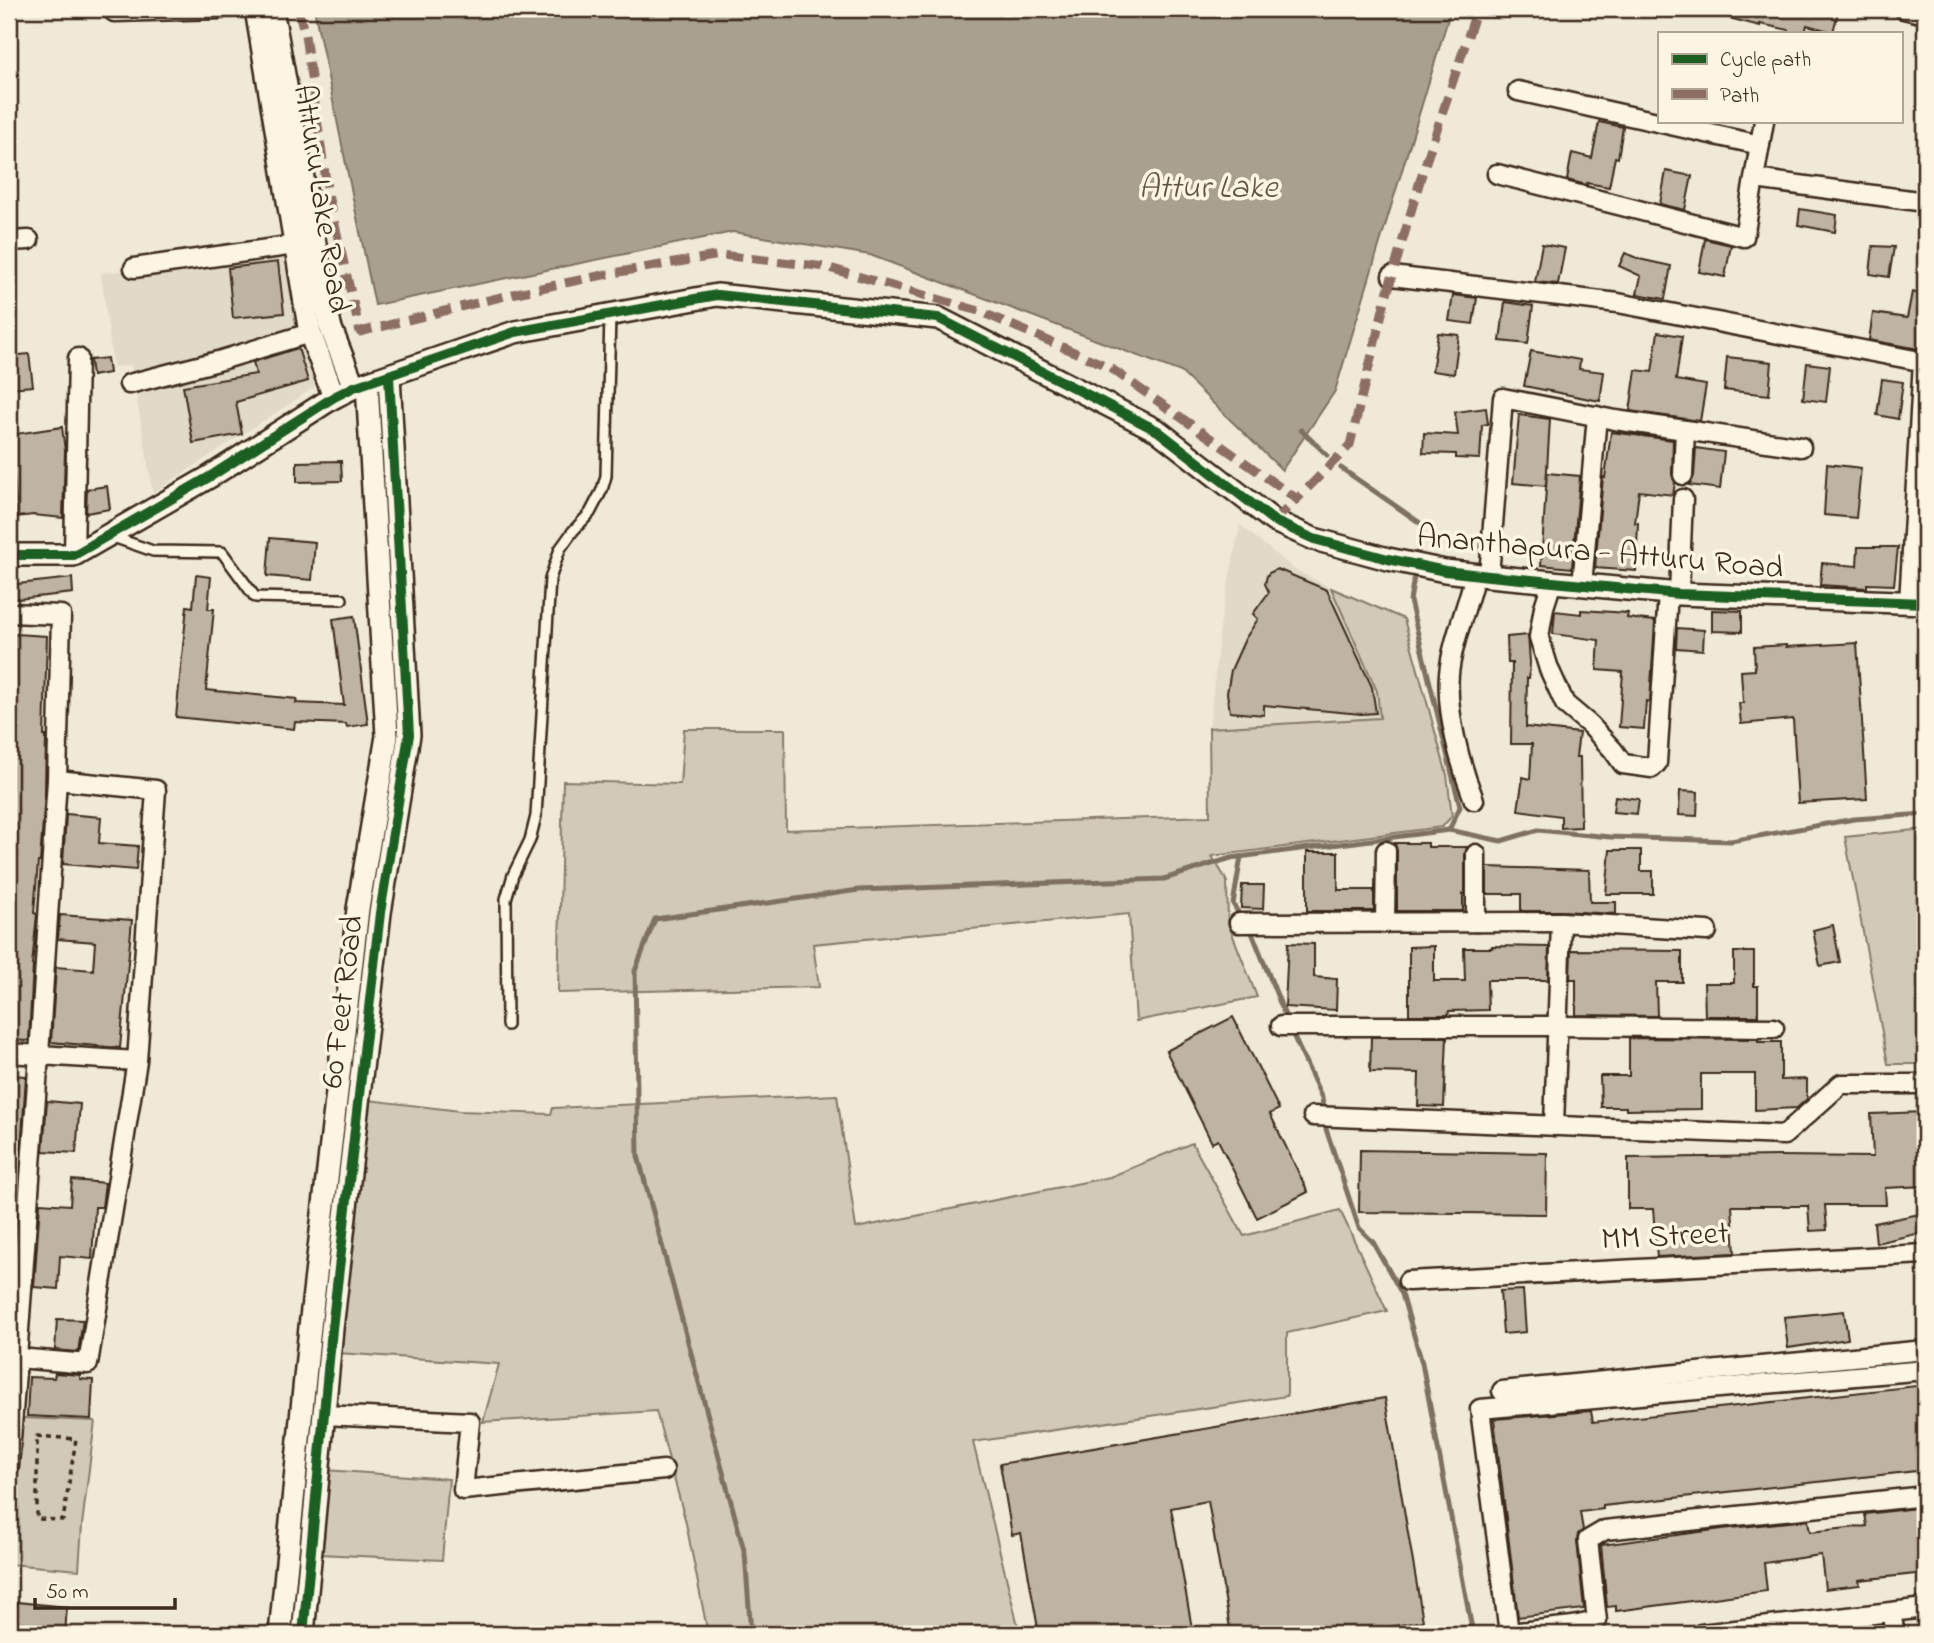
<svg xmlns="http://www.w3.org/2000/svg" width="1934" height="1643" viewBox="0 0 1934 1643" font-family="'Indie Flower',sans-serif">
	<rect width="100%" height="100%" fill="#f0e9d9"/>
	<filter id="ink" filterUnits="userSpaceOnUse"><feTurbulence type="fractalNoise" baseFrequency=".0143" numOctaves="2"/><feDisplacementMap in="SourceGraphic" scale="14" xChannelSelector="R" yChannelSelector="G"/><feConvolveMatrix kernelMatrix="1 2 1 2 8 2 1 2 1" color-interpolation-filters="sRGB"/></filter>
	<g filter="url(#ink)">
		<!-- built -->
		<g fill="#e1d9c9">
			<polygon points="283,257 315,387 153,493 131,365 113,367 101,273"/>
			<polygon points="1240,525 1294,569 1331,588 1377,691 1380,718 1209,728 1221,620"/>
		</g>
		<!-- green -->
		<g fill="#d2c9ba" stroke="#867a6c" stroke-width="2">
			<polygon points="1331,588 1404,619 1447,775 1452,816 1442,827 1212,856 1227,881 1228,923 1257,997 1136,1021 1129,914 813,944 819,987 558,993 563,781 680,784 684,729 785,729 786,830 1210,816 1209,728 1380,718 1377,691"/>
			<polygon points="1925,829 1925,1064 1888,1064 1845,837"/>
			<polygon points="837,1095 856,1228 1110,1177 1192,1143 1244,1236 1340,1210 1387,1311 1287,1333 1287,1396 973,1442 1020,1634 708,1634 686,1523 656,1411 483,1422 499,1364 338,1353 369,1100 460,1111 551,1114 553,1108"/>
			<polygon points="23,1418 95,1421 82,1525 79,1570 9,1564"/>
			<polygon points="326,1470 449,1479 442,1560 319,1554"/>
		</g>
		<!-- water -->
		<polygon fill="#aaa091" stroke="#7e7163" stroke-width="2" points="314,9 1451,9 1335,391 1282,470 1181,372 870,255 733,232 375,305"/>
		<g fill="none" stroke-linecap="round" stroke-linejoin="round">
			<!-- stream -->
			<g stroke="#7e7163" stroke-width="5">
				<polyline points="1301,430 1327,455"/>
				<polyline points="1341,468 1423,525 1416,562"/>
				<polyline points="1449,830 1501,841 1538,830 1610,837 1731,841 1854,819 1925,814"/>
				<polyline points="1241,857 1233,904 1243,920"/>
				<polyline points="1249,928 1253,935 1292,1033 1322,1098 1326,1129 1359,1228 1373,1242 1402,1294 1422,1363 1472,1629"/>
				<polyline points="751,1634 745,1554 638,1156 635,971 655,919 859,890 1164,879 1231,858 1449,830 1460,807 1410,601 1415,571"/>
			</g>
		</g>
		<!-- building -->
		<g fill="#beb3a4" stroke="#3b2a1e" stroke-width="2">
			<polygon points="1714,9 1839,9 1833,32 1807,25 1805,33 1789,33 1789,30 1760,24 1760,26 1713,14"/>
			<polygon points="1599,122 1623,127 1618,158 1615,157 1609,187 1587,183 1587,185 1567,180 1572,153 1592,158"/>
			<polygon points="1666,171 1692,176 1685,210 1660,204"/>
			<polygon points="1800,209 1837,215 1835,232 1798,225"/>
			<polygon points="1705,239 1731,245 1725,277 1699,272"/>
			<polygon points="1542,244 1565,248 1558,284 1535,282"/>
			<polygon points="1873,246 1894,247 1889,277 1870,274"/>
			<polygon points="1625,253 1639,259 1671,266 1665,299 1637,294 1641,276 1619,266"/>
			<polygon points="278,262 284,313 233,318 228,268"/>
			<polygon points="1912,292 1925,295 1925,350 1869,340 1873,313 1907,318"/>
			<polygon points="1453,295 1477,298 1473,324 1449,321"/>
			<polygon points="1505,302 1533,306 1528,344 1500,341"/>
			<polygon points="1658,332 1682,336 1676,380 1706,385 1700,421 1630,411 1636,370 1652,372"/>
			<polygon points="1438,333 1459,335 1454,374 1432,371"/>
			<polygon points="298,348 308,381 236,402 242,434 193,443 183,386 256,374 253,362"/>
			<polygon points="1531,351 1580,360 1579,369 1604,372 1600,401 1524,386"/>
			<polygon points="29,354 33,386 9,388 9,356"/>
			<polygon points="1727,357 1772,362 1769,395 1724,390"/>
			<polygon points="107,358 109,373 92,376 90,360"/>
			<polygon points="1807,363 1830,366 1826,402 1803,399"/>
			<polygon points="1882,379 1903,382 1898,419 1877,415"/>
			<polygon points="1486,408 1488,424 1482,425 1480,459 1456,458 1456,454 1423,453 1424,433 1458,435 1455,412"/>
			<polygon points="1519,415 1550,419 1546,486 1513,483"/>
			<polygon points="62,427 65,451 63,518 33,515 17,517 14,471 9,471 9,435"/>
			<polygon points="1611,432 1673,440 1672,474 1675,483 1673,495 1639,491 1635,523 1638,523 1636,571 1595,568 1603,477 1605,478"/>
			<polygon points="1696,448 1724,452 1720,489 1689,485 1694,476"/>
			<polygon points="341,461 342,481 297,482 297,462"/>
			<polygon points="1827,464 1861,468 1856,518 1824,515"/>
			<polygon points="1547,473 1580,476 1572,568 1541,565"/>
			<polygon points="107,486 110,509 86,513 87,489"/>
			<polygon points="270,538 315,542 312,580 267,576"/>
			<polygon points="1858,547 1898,547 1894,585 1867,584 1867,588 1820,585 1822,563 1857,566"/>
			<polygon points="1277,569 1327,590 1372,687 1376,713 1361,714 1264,705 1264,715 1230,712 1227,693 1231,670 1245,639 1258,619 1253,614 1269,592 1265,584 1267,576 1269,573"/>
			<polygon points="196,575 211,577 208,609 214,609 206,690 297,699 296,703 344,705 333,619 354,616 368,724 347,727 346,724 295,722 294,729 176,717 187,606 193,607"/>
			<polygon points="72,578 73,593 9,600 9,585"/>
			<polygon points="1581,610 1628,613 1627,618 1655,621 1650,702 1646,701 1644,729 1619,727 1623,672 1597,670 1599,640 1553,634 1555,611 1581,614"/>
			<polygon points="1712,610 1742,611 1742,632 1712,631"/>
			<polygon points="1677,628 1704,630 1703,650 1676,648"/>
			<polygon points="15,634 47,636 44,736 46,736 45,792 40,862 38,862 34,913 37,914 32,965 33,965 29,1040 25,1041 9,1039 9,836 12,786 12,758 10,758 11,728 9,728 9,664 14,664"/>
			<polygon points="1528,635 1530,662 1529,678 1527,678 1526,727 1579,733 1576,757 1580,757 1581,827 1561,828 1561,816 1518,810 1523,777 1530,779 1532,744 1511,744 1512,663 1508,663 1507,637"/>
			<polygon points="1857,643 1867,799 1798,803 1793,719 1741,724 1739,703 1743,703 1741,671 1755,670 1754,647 1786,645 1786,647"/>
			<polygon points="1680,791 1698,792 1697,816 1679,815"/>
			<polygon points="1615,796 1639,799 1637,814 1613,812"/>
			<polygon points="66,814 101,817 99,843 138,846 136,870 63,864"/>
			<polygon points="1395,843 1428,843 1428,847 1467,847 1465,854 1465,894 1463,894 1463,911 1397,911 1397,851"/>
			<polygon points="1610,850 1641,850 1641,871 1653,871 1653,894 1606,894"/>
			<polygon points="1307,852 1338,852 1338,890 1374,890 1374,911 1307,911"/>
			<polygon points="1487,867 1589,870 1590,902 1616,902 1616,914 1562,911 1521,911 1521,894 1487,894"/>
			<polygon points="1242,885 1264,885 1263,909 1241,908"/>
			<polygon points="60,915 132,920 120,1048 51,1042 56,967 93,970 95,942 58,939"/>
			<polygon points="1833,925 1840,962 1820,966 1813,930"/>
			<polygon points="1288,943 1314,944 1314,977 1337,979 1336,1010 1285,1007"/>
			<polygon points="1434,946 1434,981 1465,981 1464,948 1492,948 1492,946 1549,947 1548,980 1487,980 1488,1010 1449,1011 1448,1015 1409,1015 1409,947"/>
			<polygon points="1571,950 1682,951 1682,982 1656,982 1657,1016 1576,1015 1576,979 1570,979"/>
			<polygon points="1734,952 1754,952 1754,986 1758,986 1758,1016 1705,1016 1704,983 1734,983"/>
			<polygon points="1233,1017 1279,1109 1270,1114 1308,1192 1257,1218 1218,1140 1212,1143 1166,1051"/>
			<polygon points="1371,1037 1447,1037 1444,1107 1418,1106 1419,1073 1370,1072"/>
			<polygon points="1629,1038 1758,1039 1758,1042 1781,1042 1781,1080 1807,1079 1807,1099 1797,1108 1755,1110 1755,1074 1701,1074 1701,1109 1626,1110 1626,1107 1601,1107 1600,1076 1629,1076"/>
			<polygon points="9,1075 26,1076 21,1149 9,1148"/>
			<polygon points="47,1101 80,1104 76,1153 43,1151"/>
			<polygon points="1925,1112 1925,1186 1885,1188 1886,1205 1825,1205 1827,1230 1810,1231 1808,1206 1732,1206 1735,1253 1657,1257 1653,1209 1628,1209 1628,1158 1779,1156 1873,1157 1871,1114"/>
			<polygon points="1360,1150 1547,1153 1546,1214 1359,1212"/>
			<polygon points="72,1180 105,1183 102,1207 95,1207 92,1259 60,1256 58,1289 34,1287 40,1203 70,1205"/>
			<polygon points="1925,1213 1925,1232 1876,1243 1874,1223"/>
			<polygon points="9,1222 15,1223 12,1276 9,1276"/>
			<polygon points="1523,1290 1526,1332 1503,1334 1500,1291"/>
			<polygon points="1844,1311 1848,1339 1788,1348 1784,1317"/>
			<polygon points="57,1319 83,1320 78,1352 55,1350"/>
			<polygon points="55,1373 80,1375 80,1379 93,1380 91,1419 27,1416 29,1377 54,1378"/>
			<polygon points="1925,1385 1925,1470 1603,1506 1603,1509 1580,1512 1583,1530 1578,1534 1577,1541 1584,1609 1518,1617 1494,1419 1591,1411 1593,1422"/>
			<polygon points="1385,1398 1423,1621 1349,1634 1231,1634 1208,1501 1171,1508 1193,1634 1039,1634 1021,1533 1012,1535 1000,1464"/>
			<polygon points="1925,1507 1925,1573 1859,1580 1860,1585 1825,1589 1821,1555 1764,1563 1767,1591 1616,1611 1616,1606 1607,1607 1601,1545 1722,1529 1808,1520 1810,1532 1867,1526 1865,1514"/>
			<polygon points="17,1602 67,1607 65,1634 14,1634"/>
		</g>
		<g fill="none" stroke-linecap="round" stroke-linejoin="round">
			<!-- service casing -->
			<g stroke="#3b2a1e" stroke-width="14">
				<g id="service">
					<polyline points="113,537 153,551 222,552 255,597 342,599"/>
					<polyline points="507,1025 506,899 513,875 530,840 536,816 550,579 560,549 573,531 590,513 602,490 606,476 610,315"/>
				</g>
			</g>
			<!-- minor casing -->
			<g stroke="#3b2a1e" stroke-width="23">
				<g id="minor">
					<polyline points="1904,9 1925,14"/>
					<polyline points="114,12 220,9"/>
					<polyline points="1518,91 1760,145"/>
					<polyline points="1497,174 1744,237 1764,121"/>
					<polyline points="1755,179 1925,202"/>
					<polyline points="9,241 29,240"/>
					<polyline points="134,268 295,245"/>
					<polyline points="1392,276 1618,303 1925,362"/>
					<polyline points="129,384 218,361 310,333"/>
					<polyline points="1685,430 1801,447"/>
					<polyline points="74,555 78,358"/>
					<polyline points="1489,576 1503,398 1615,420 1685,430 1683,475"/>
					<polyline points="1552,582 1544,607 1539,637 1549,669 1565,704 1590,725 1613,750 1623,764 1652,768 1657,763 1668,593"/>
					<polyline points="1582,585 1597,416"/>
					<polyline points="1679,594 1683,499"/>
					<polyline points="1909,603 1923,361"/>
					<polyline points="9,613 61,615 57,780 39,1055 9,1053"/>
					<polyline points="57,780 156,790 137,1061 39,1055 17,1358 88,1364 137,1061"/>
					<path d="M 1474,800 C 1460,764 1446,713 1449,674 C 1452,641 1468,606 1475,574"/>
					<polyline points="1476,922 1476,854"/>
					<polyline points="1239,923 1561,922"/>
					<polyline points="1385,923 1386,851"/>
					<polyline points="1281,1026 1557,1026 1774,1028"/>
					<polyline points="1313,1116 1784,1135 1841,1084 1925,1084"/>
					<polyline points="1554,1126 1561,922 1707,931"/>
					<polyline points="1408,1281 1925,1254"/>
					<polyline points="9,1358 17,1358 9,1466"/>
					<polyline points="1925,1370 1480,1409 1509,1633 1573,1626 1597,1621 1588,1540 1605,1530 1925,1496"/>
					<polyline points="1502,1391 1925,1350"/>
					<polyline points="324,1415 470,1422 463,1490 664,1470"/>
					<polyline points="1893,1623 1895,1634"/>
					<polyline points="1701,1634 1925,1608"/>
				</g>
			</g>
			<!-- tertiary casing -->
			<g stroke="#3b2a1e" stroke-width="26">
				<g id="tertiary">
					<polyline points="256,9 310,333 334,397"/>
					<polyline points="272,9 330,326 354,387"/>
					<polyline points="9,555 74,555 211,476 334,397 354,387 515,332 717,295 938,318 1158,431 1274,521 1314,539 1388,559 1445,571 1489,576 1679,594 1925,603"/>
					<polyline points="280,1634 310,1327 358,909 387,736 367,383"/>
					<polyline points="303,1634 332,1329 380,913 409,735 389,376"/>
				</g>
			</g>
			<!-- path -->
			<polygon stroke="#3b2a1e" stroke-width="3.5" stroke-dasharray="5 5" stroke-linecap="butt" points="37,1436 76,1439 63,1520 37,1519"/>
			<!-- service -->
			<use href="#service" stroke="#fcf5e5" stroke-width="9"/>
			<!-- minor -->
			<use href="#minor" stroke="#fcf5e5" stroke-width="18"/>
			<!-- tertiary -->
			<use href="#tertiary" stroke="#fcf5e5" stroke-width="21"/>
			<!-- quiet -->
			<g stroke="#8d6e63" stroke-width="9" stroke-dasharray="18 9" stroke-linecap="butt">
				<polyline points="298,9 305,35 328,195 360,332 517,293 613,273 721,255 826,267 979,311 1109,367 1297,499 1350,445 1385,301 1422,174 1477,9"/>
				<polyline points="1274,521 1297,499"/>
			</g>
			<!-- cycleway casing -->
			<g stroke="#fcf5e5" stroke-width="15">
				<g id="cycleway">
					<polyline points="9,555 74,555 211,476 334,397 354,387 515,332 717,295 938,318 1158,431 1274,521 1314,539 1388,559 1445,571 1489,576 1679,594 1925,603"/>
					<polyline points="303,1634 332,1329 380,913 409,735 389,376"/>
				</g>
			</g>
			<!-- cycleway -->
			<use href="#cycleway" stroke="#1b5e20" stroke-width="10"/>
		</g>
	</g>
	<g text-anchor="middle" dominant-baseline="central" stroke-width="7" stroke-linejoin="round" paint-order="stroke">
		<!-- street labels -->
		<g font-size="32" fill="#3b2a1e" stroke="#fcf5e5">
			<text transform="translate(320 199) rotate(81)">Atturu Lake Road</text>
			<text transform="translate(1600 554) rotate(5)">Ananthapura - Atturu Road</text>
			<text transform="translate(344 1002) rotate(-83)">60 Feet Road</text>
			<text transform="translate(1665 1238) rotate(-3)">MM Street</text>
		</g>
		<!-- water labels -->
		<g font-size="33" font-style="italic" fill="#625346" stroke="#fcf5e5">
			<text x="1208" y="189">Attur Lake</text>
		</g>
	</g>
	<!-- margin -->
	<rect width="1934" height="1643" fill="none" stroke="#fcf5e5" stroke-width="35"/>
	<rect x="18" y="18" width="1899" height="1608" fill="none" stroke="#3b2a1e" stroke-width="2.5" filter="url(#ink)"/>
	<!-- legend -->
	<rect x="1658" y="32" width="245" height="91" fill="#fcf5e5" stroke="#afa495" stroke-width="2"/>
	<rect x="1672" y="54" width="35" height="10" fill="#1b5e20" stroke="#afa495" stroke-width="2"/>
	<text x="1720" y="66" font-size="21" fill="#3b2a1e">Cycle path</text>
	<rect x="1672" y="89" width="35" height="10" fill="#8d6e63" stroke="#afa495" stroke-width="2"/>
	<text x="1720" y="102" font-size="21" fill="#3b2a1e">Path</text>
	<!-- scale -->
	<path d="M35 1598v10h140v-10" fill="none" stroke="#3b2a1e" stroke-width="3.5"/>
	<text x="46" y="1598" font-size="21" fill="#3b2a1e" stroke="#fcf5e5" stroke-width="5" paint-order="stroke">50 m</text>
</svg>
